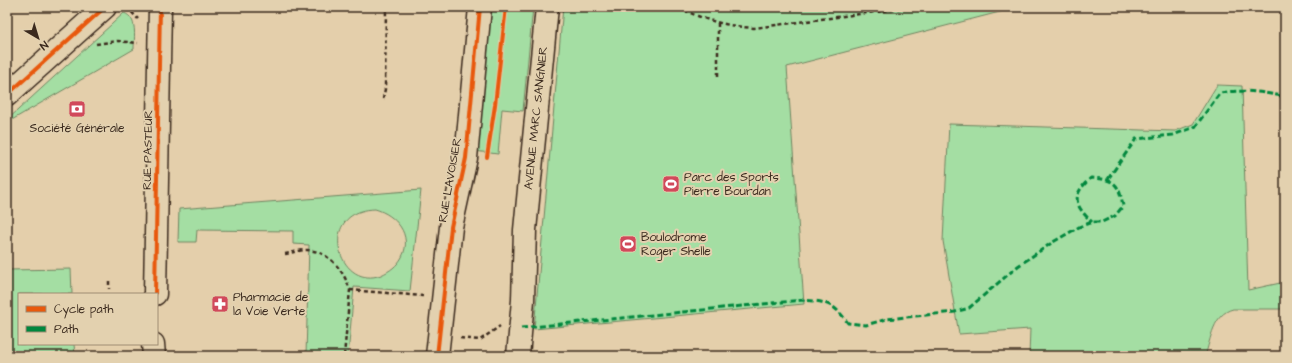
<svg xmlns="http://www.w3.org/2000/svg" width="1292" height="363" viewBox="0 0 1292 363" font-family="'Architects Daughter',sans-serif">
	<rect width="100%" height="100%" fill="#e4cfab"/>
	<filter id="ink" filterUnits="userSpaceOnUse"><feTurbulence type="fractalNoise" baseFrequency=".025" numOctaves="2"/><feDisplacementMap in="SourceGraphic" scale="8" xChannelSelector="R" yChannelSelector="G"/><feConvolveMatrix kernelMatrix="1 2 1 2 8 2 1 2 1" color-interpolation-filters="sRGB"/></filter>
	<g filter="url(#ink)">
		<!-- green -->
		<g fill="#a4dea3" stroke="#708460" fill-rule="evenodd">
			<polygon points="486,7 533,7 523,111 502,109 498,154 474,151"/>
			<polygon points="563,7 1019,7 787,67 804,304 534,329"/>
			<path d="M 124,13 C 138,18 134,37 134,49 L 10,121 L 9,142 L 7,142 L 7,120 Z"/>
			<path d="M 1217,85 L 1242,86 L 1248,290 L 1285,282 L 1285,309 L 1233,309 C 1213,314 1211,339 1205,356 L 1029,356 L 1030,329 L 959,334 L 943,241 L 949,124 L 1175,131 L 1193,124 Z"/>
			<path d="M 421,190 L 410,291 L 354,287 L 348,356 L 306,356 L 309,245 L 293,244 L 293,231 L 197,230 L 196,242 L 178,242 L 179,209 ZM 375,209 C 396,215 413,235 402,257 C 397,266 390,271 381,275 C 338,291 315,211 375,209 Z"/>
			<polygon points="71,269 72,294 19,294 19,344 74,344 75,356 7,356 7,270"/>
		</g>
		<g fill="none" stroke-linecap="round" stroke-linejoin="round">
			<!-- street casing -->
			<g stroke="#3b2a1e" stroke-width="25">
				<g id="street">
					<polyline points="7,95 105,7"/>
					<polyline points="437,356 451,227 466,158 480,7"/>
					<polyline points="518,356 523,300 525,230 547,7"/>
				</g>
			</g>
			<!-- secondary casing -->
			<g stroke="#3b2a1e" stroke-width="25">
				<g id="secondary">
					<polyline points="155,294 160,7"/>
					<polyline points="153,344 154,356"/>
				</g>
			</g>
			<!-- path -->
			<g stroke="#3b2a1e" stroke-width="2.5" stroke-dasharray="4 3" stroke-linecap="butt">
				<polyline points="127,7 138,19"/>
				<path d="M 678,7 C 703,20 726,26 754,28 L 912,7"/>
				<polyline points="861,7 862,14"/>
				<polyline points="718,23 718,77"/>
				<polyline points="96,44 117,41 138,43"/>
				<polyline points="383,99 385,89 386,7"/>
				<path d="M 285,254 C 292,253 300,250 307,250 C 329,251 344,271 350,290 L 344,356"/>
				<polyline points="109,281 109,289"/>
				<polyline points="350,290 423,296"/>
				<polyline points="460,338 480,340 500,326"/>
			</g>
			<!-- street -->
			<use href="#street" stroke="#e3d1af" stroke-width="22"/>
			<!-- secondary -->
			<use href="#secondary" stroke="#e3d1af" stroke-width="22"/>
			<!-- quiet -->
			<g stroke="#00873e" stroke-width="3" stroke-dasharray="6 3" stroke-linecap="butt">
				<path d="M 1108,179 L 1136,139 L 1173,135 L 1195,127 L 1220,93 C 1241,89 1265,92 1285,97"/>
				<path d="M 521,328 L 803,300 C 828,302 833,303 848,323 L 866,325 L 887,319 L 955,312 L 969,308 L 1018,266 L 1053,242 L 1079,227 L 1092,222 L 1102,222 L 1115,216 L 1123,206 C 1119,183 1114,179 1091,178 C 1071,195 1074,205 1092,222"/>
			</g>
			<!-- cycleway casing -->
			<g stroke="#e3d1af" stroke-width="6">
				<g id="cycleway">
					<polyline points="7,95 105,7"/>
					<polyline points="487,157 495,105 506,7"/>
					<polyline points="155,294 160,7"/>
					<polyline points="437,356 451,227 466,158 480,7"/>
				</g>
			</g>
			<!-- cycleway -->
			<use href="#cycleway" stroke="#e8590c" stroke-width="4"/>
		</g>
	</g>
	<!-- icons -->
	<defs>
		<g id="bank-square" transform="scale(0.9)"><rect x="-9" y="-9" width="18" height="18" rx="4" fill="#d1495b" stroke="#e3d1af"/><path d="M-6-4H6V4H-6ZM0-2.3a2.3 2.3 0 1 0 0 4.6a2.3 2.3 0 1 0 0-4.6Z" fill="#fff"/></g>
		<g id="stadium-square" transform="scale(0.9)"><rect x="-9" y="-9" width="18" height="18" rx="4" fill="#d1495b" stroke="#e3d1af"/><path d="M0-5a6.5 5 0 1 0 0 10a6.5 5 0 1 0 0-10ZM-3.5-1.8h7v3.6h-7Z" fill="#fff"/></g>
		<g id="pharmacy-square" transform="scale(0.9)"><rect x="-9" y="-9" width="18" height="18" rx="4" fill="#d1495b" stroke="#e3d1af"/><path d="M-2-6h4v4h4v4h-4v4h-4v-4h-4v-4h4Z" fill="#fff"/></g>
	</defs>
	<g fill-rule="evenodd">
		<use href="#bank-square" x="77" y="109"/>
		<use href="#stadium-square" x="671" y="184"/>
		<use href="#stadium-square" x="628" y="244"/>
		<use href="#pharmacy-square" x="220" y="304"/>
	</g>
	<g text-anchor="middle" dominant-baseline="central" stroke-width="4" stroke-linejoin="round" paint-order="stroke">
		<!-- street labels -->
		<g font-size="12" fill="#3b2a1e" stroke="#e3d1af">
			<text transform="translate(536 118) rotate(-84)">AVENUE MARC SANGNIER</text>
			<text transform="translate(148 150) rotate(-89)">RUE PASTEUR</text>
			<text transform="translate(450 180) rotate(-80)">RUE LAVOISIER</text>
		</g>
		<!-- poi labels -->
		<g font-size="12" fill="#3b2a1e" stroke="#e3d1af" text-anchor="start">
			<text x="77" y="128" text-anchor="middle">Société Générale</text>
			<text x="684" y="177">Parc des Sports<tspan x="684" dy="14">Pierre Bourdan</tspan></text>
			<text x="641" y="237">Boulodrome<tspan x="641" dy="14">Roger Shelle</tspan></text>
			<text x="233" y="297">Pharmacie de<tspan x="233" dy="14">la Voie Verte</tspan></text>
		</g>
	</g>
	<!-- margin -->
	<rect width="1292" height="363" fill="none" stroke="#e3d1af" stroke-width="24"/>
	<rect x="12" y="12" width="1268" height="339" fill="none" stroke="#3b2a1e" stroke-width="1.5" filter="url(#ink)"/>
	<!-- legend -->
	<rect x="18" y="293" width="140" height="52" fill="#e3d1af" stroke="#a08e75"/>
	<rect x="26" y="306" width="20" height="6" fill="#e8590c" stroke="#a08e75"/>
	<text x="54" y="313" font-size="12" fill="#3b2a1e">Cycle path</text>
	<rect x="26" y="326" width="20" height="6" fill="#00873e" stroke="#a08e75"/>
	<text x="54" y="333" font-size="12" fill="#3b2a1e">Path</text>
	<!-- north arrow -->
	<g transform="translate(38 38) rotate(142)" stroke="#e3d1af" stroke-width="3" paint-order="stroke">
	<path d="M0-3L7 15L0 10L-7 15Z" fill="#3b2a1e"/>
	<text y="-6" font-size="11" font-weight="bold" text-anchor="middle" fill="#3b2a1e">N</text>
	</g>
</svg>
